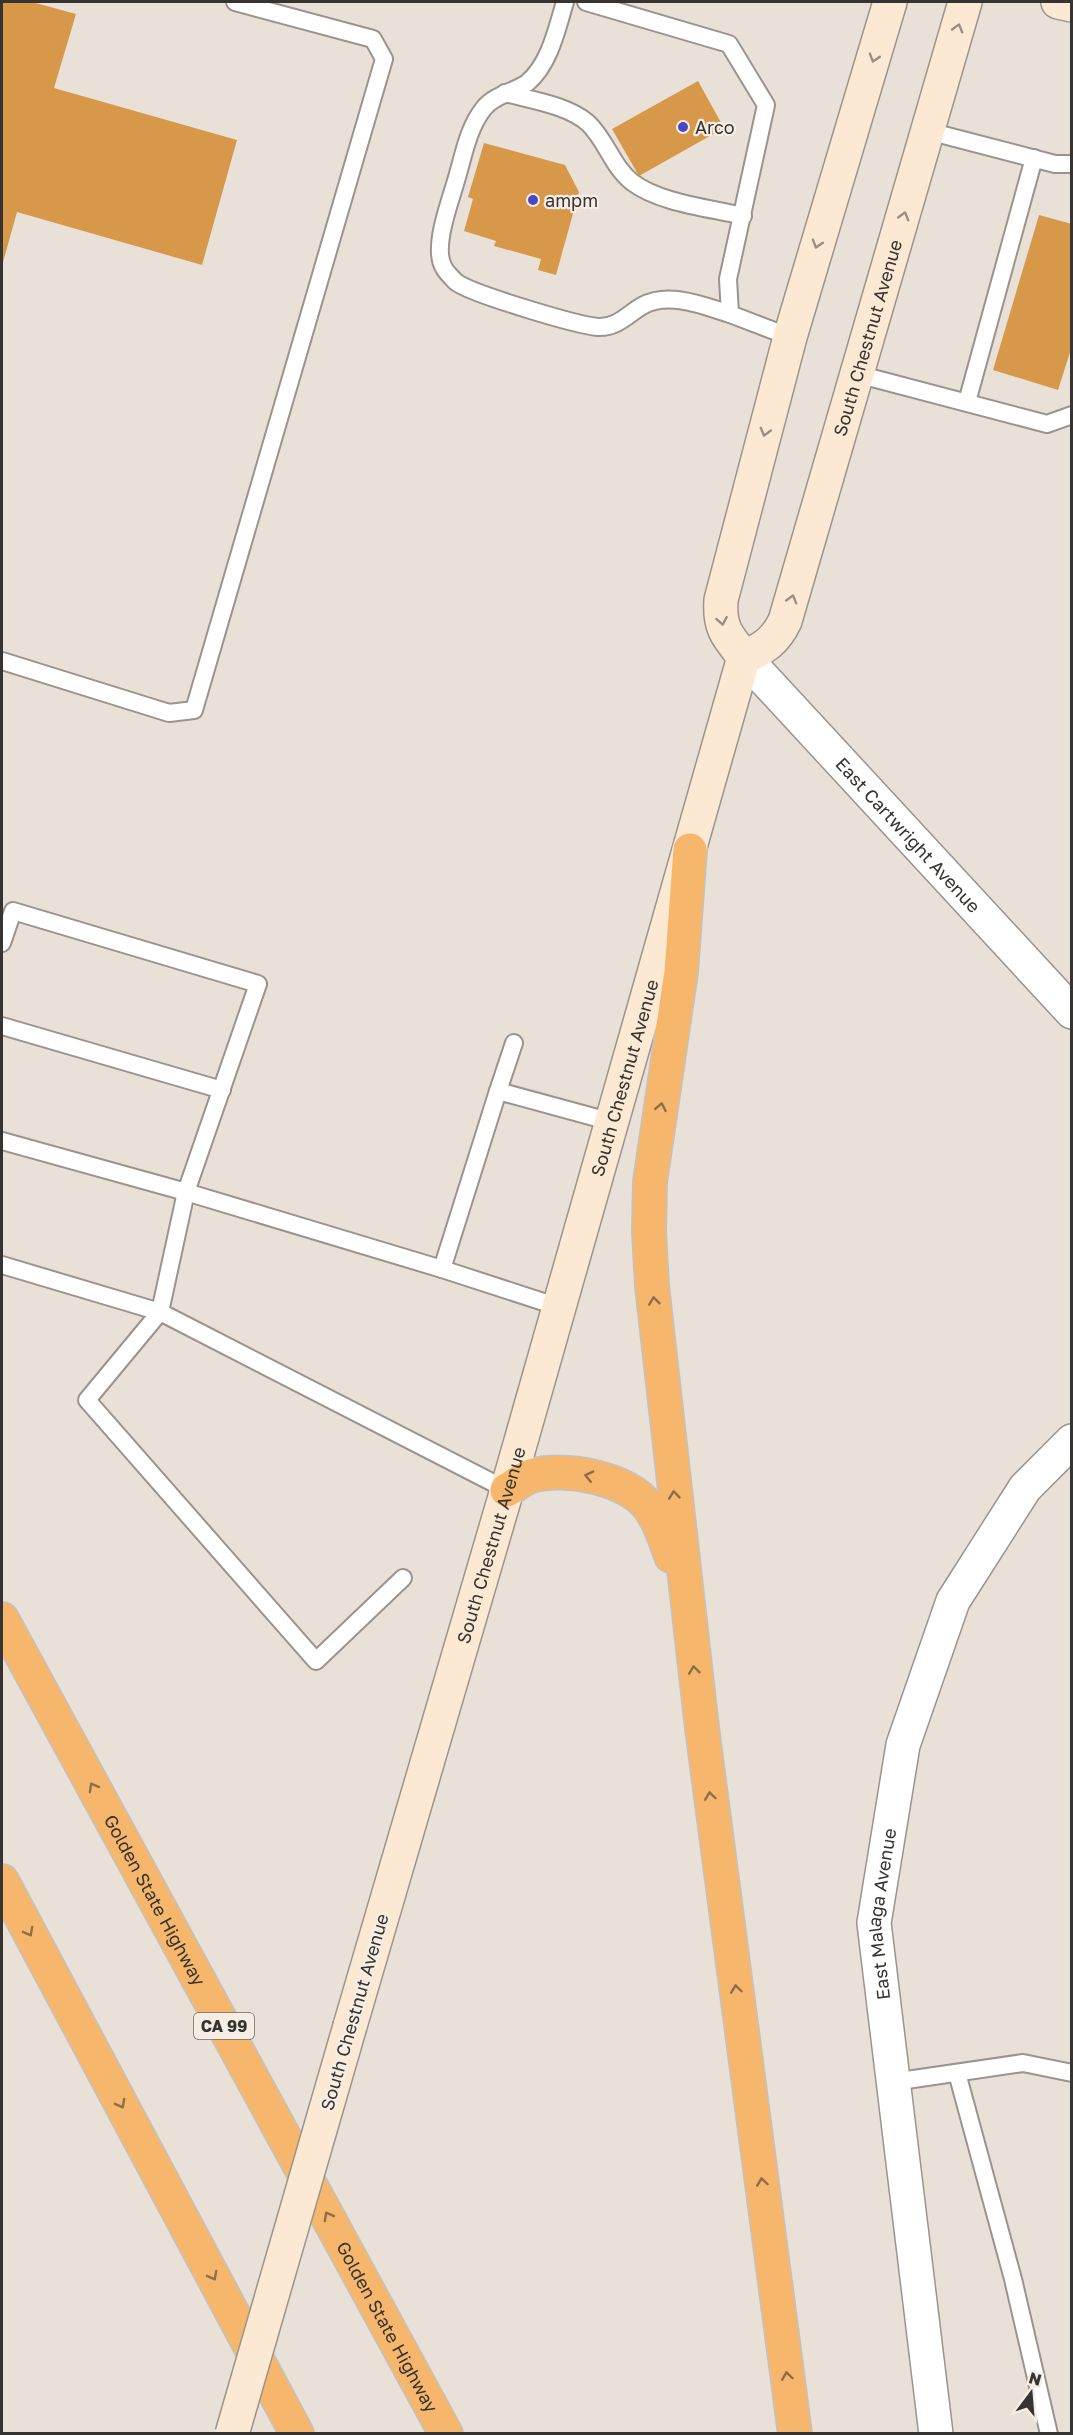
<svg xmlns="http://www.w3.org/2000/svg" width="1073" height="2435" viewBox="0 0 1073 2435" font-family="'Golos Text',sans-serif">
	<rect width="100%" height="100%" fill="#e9e1d8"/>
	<!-- building -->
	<g fill="#d79849">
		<polygon points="2,2 32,2 76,14 54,88 237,140 202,265 17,212 2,266"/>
		<polygon points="698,81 724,128 639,176 612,129"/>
		<polygon points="484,143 565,165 579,192 556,275 538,270 541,259 494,246 496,241 464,231 473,199 468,197"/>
		<polygon points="1039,215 1072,224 1072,346 1058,390 993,370"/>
	</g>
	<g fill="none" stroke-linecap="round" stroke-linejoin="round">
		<!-- service casing -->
		<g stroke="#9c948c" stroke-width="20">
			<g id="service">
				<path d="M 565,2 C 557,28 550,64 527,83 C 514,92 494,95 484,108 C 467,129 463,159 455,184 C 449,205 432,249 444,268 C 446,272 452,278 456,282 C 472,294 576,325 598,327 C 617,328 628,314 642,306 C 669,291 704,306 730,314"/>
				<polyline points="586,2 729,44 766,105 728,279 730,314 790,337"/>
				<path d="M 505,93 C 531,100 567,105 588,123 C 606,140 612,166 632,182 C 659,203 710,208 743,216"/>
				<polyline points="928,131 1055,164 1072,164"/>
				<polyline points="857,374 1047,424 1072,415"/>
				<polyline points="967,402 1034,158"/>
				<polyline points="2,661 169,713 194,710 384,59 373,39 235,2"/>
				<polyline points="2,943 13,911 258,984 186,1192 442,1269 559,1307"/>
				<polyline points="2,1026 222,1090"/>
				<polyline points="498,1091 514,1043"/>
				<polyline points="2,1141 186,1192 160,1312 87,1400 316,1661 403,1578"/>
				<polyline points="2,1265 160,1312 507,1490"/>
				<polyline points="442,1269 498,1091 612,1122"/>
				<polyline points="957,2073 1013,2279 1049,2434"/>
				<polyline points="893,2082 1023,2063 1072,2073"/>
			</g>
		</g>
		<!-- minor casing -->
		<g stroke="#9c948c" stroke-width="36">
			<g id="minor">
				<path id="s1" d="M 744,657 L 1072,1012"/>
				<path id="s2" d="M 936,2434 L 874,1923 L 903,1745 L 953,1601 L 1025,1488 L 1072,1441"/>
			</g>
		</g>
		<!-- secondary casing -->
		<g stroke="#9c948c" stroke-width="36">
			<g id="secondary">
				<polyline points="1058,2 1072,5"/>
				<path id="s3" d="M 744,657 C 764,649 776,640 785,621 L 965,2"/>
				<path d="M 744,657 C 727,636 719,628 721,600 L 790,337 L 890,2"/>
				<path id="s4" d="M 350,2026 L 507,1490 L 744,657"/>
			</g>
		</g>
		<!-- motorway casing -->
		<g stroke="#c3c2c1" stroke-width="36">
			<g id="motorway">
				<polyline points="690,850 681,972 650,1182 649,1231 652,1286 702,1728 795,2434"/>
				<path d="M 507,1490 C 514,1486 523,1479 531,1476 C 564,1466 626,1478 648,1506 C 659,1520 665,1539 671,1556"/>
				<path id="s5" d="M 2,1619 L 446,2434"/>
				<polyline points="2,1881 297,2434"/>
			</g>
		</g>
		<!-- service -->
		<use href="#service" stroke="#fff" stroke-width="16"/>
		<!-- minor -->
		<use href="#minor" stroke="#fff" stroke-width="33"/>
		<!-- secondary -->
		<use href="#secondary" stroke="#fce9d3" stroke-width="33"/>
		<!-- motorway -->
		<use href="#motorway" stroke="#f6b76c" stroke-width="33"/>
		<!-- secondary-bridge casing -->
		<g stroke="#9c948c" stroke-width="36" stroke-linecap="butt">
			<polyline id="secondary-bridge" points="232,2434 350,2026"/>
		</g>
		<!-- secondary-bridge -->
		<use href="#secondary-bridge" stroke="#fce9d3" stroke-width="33"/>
	</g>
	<!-- one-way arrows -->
	<defs><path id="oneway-chevron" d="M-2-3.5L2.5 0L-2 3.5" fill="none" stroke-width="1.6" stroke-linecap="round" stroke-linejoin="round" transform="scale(1.5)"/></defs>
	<g stroke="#998e82">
		<use href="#oneway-chevron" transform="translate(958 28) rotate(-74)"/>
		<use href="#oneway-chevron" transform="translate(874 58) rotate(107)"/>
		<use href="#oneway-chevron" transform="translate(904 216) rotate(-74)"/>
		<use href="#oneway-chevron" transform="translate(817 244) rotate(107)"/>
		<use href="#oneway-chevron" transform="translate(765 432) rotate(105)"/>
		<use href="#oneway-chevron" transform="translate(792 599) rotate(-74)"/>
		<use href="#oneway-chevron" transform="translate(722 621) rotate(80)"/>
	</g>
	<g stroke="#8c6e4b">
		<use href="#oneway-chevron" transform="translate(661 1107) rotate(-79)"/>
		<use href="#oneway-chevron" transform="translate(654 1301) rotate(-96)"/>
		<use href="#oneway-chevron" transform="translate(589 1476) rotate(-167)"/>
		<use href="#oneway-chevron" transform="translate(674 1495) rotate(-96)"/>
		<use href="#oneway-chevron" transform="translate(694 1670) rotate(-97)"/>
		<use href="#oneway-chevron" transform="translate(93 1787) rotate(-119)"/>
		<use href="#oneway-chevron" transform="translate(710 1796) rotate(-98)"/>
		<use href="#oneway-chevron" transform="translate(29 1932) rotate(62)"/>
		<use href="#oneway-chevron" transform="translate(736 1989) rotate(-98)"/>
		<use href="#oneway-chevron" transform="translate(121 2104) rotate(62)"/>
		<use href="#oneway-chevron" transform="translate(762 2182) rotate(-98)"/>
		<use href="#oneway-chevron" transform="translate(328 2216) rotate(-119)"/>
		<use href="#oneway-chevron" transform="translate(213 2276) rotate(62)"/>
		<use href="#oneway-chevron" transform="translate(787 2376) rotate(-98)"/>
	</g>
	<!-- markers -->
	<g fill="#4d47bd" stroke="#f6eee5" stroke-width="2">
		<circle cx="683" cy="127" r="6"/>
		<circle cx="533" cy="200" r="6"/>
	</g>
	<g text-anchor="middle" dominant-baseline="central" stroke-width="4.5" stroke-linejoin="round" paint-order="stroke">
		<!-- shield labels -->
		<rect fill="#f6eee5" stroke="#706b66" stroke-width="1.5" x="194" y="2013" width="60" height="26" rx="4.5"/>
		<g font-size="16" font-weight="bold" fill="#363330">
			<text x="224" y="2026">CA 99</text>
		</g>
		<!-- poi labels -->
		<g font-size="18" fill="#363330" stroke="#f6eee5" text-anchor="start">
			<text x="695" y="127">Arco</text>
			<text x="545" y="200">ampm</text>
		</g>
		<!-- street labels -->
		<g font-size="18" fill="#363330" stroke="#f6eee5">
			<text stroke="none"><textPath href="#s3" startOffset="351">South Chestnut Avenue</textPath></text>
			<text stroke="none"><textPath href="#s1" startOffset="242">East Cartwright Avenue</textPath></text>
			<text stroke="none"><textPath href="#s4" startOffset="987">South Chestnut Avenue</textPath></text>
			<text stroke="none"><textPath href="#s4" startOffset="501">South Chestnut Avenue</textPath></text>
			<text stroke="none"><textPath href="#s5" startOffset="320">Golden State Highway</textPath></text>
			<text stroke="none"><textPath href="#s2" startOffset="524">East Malaga Avenue</textPath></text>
			<text transform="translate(354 2012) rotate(-74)">South Chestnut Avenue</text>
			<text stroke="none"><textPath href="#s5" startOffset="806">Golden State Highway</textPath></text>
		</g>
	</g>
	<!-- border -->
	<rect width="1073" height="2435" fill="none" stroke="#363330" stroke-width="6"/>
	<!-- north arrow -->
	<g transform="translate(1031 2393) rotate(16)" stroke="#f6eee5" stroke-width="4.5" paint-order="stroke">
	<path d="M0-4.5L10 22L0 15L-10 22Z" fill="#363330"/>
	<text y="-9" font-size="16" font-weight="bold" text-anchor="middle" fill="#363330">N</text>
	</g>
</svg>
